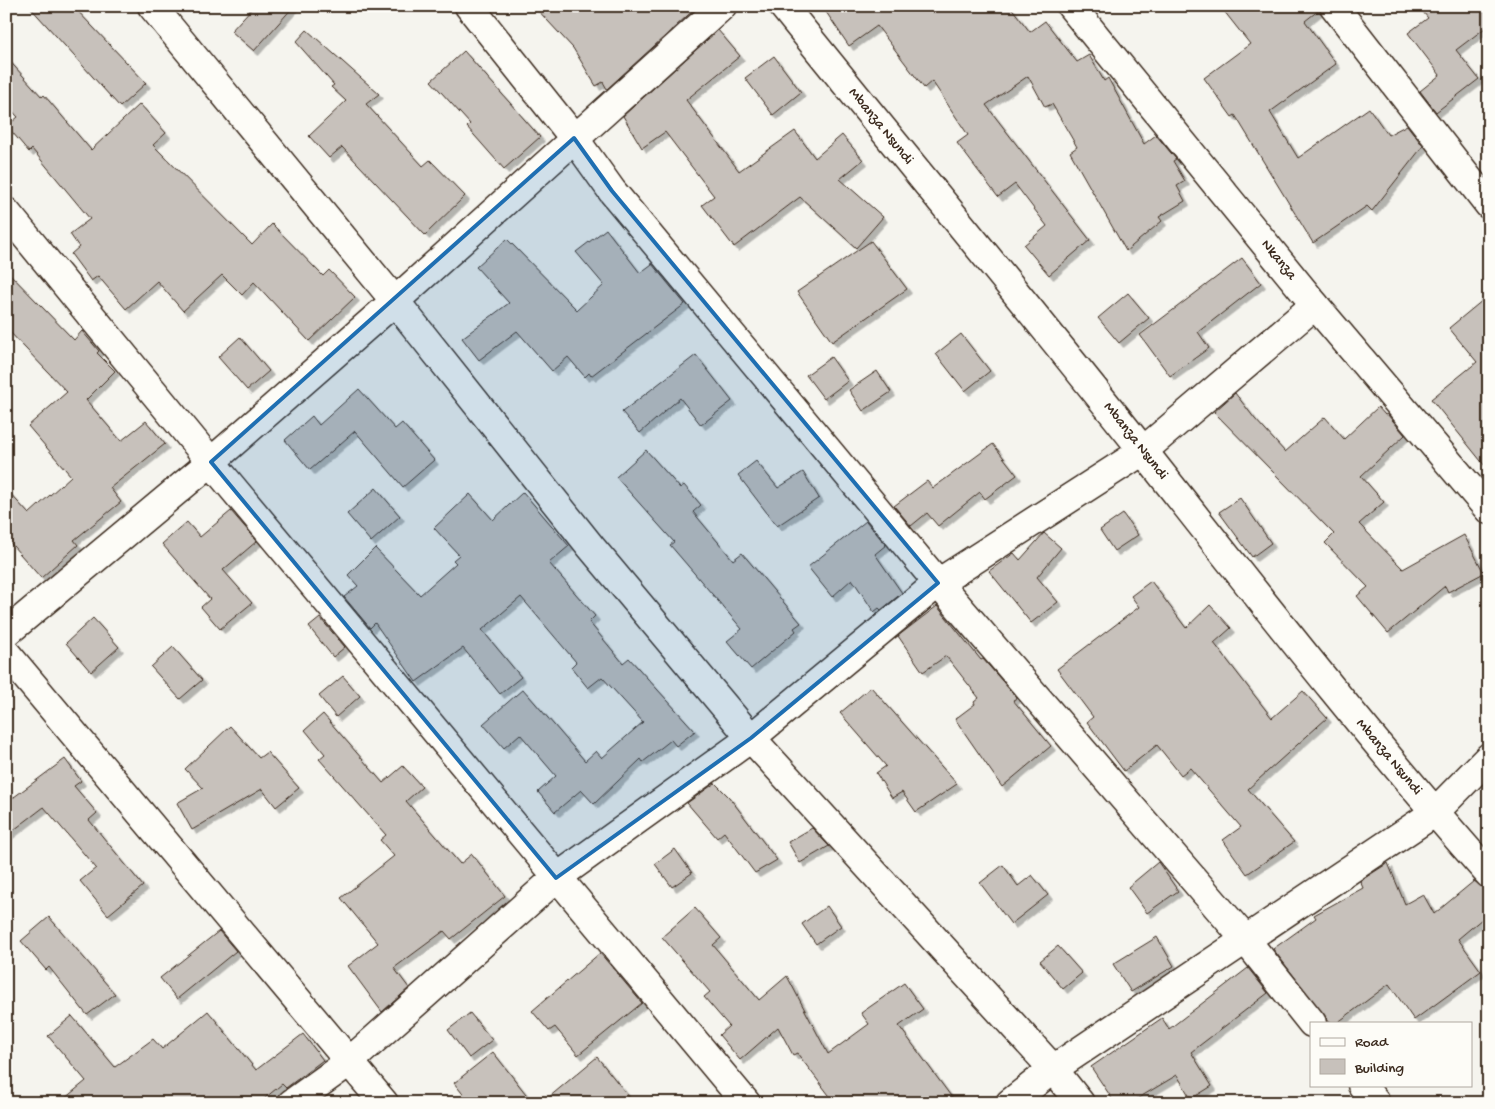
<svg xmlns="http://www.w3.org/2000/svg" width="1495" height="1109" viewBox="0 0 1495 1109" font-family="'Gochi Hand',sans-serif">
	<defs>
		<filter id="shadow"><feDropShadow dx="4.5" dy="4.5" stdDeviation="0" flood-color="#0004"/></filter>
	</defs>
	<rect width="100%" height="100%" fill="#f5f4ee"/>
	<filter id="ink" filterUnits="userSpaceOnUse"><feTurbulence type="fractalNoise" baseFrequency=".02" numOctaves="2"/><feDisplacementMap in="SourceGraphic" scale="10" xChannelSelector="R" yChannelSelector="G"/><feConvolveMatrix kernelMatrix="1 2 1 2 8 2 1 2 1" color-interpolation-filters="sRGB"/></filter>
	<g filter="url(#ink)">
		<!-- building -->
		<g fill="#c7c1bb" stroke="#3b2a1e" filter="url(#shadow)">
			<polygon points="29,6 73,6 146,83 120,107"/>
			<polygon points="254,6 294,6 254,51 231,31"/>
			<polygon points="534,6 698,6 607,89 603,82 596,86 573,48"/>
			<polygon points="822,6 1010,6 1030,32 1045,21 1077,62 1089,55 1104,81 1108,78 1144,144 1156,135 1176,159 1173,161 1185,181 1177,186 1185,201 1159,217 1162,221 1126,251 1070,152 1077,147 1052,104 1045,107 1028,76 986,105 1090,240 1049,275 1024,245 1047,226 1015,184 998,197 957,143 968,135 932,81 924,88 877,26 849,46"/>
			<polygon points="1220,6 1319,6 1319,10 1305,21 1336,64 1270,112 1298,158 1369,108 1388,135 1407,125 1423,146 1372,211 1367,206 1313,243 1235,115 1232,117 1204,78 1250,44"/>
			<polygon points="1418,6 1489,6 1489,25 1456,50 1479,79 1436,112 1420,91 1440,75 1408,33 1428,18"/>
			<polygon points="307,30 379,94 366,104 423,166 430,160 465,196 425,235 342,147 329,158 309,136 346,101 331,87 334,85 296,42"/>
			<polygon points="718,30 740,56 686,100 739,171 795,131 815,158 842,135 863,160 840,179 883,217 856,248 800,197 734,247 702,205 714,196 665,132 642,148 623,116"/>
			<polygon points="464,51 540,137 504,169 467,127 470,124 431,81"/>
			<polygon points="774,56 801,92 773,115 745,78"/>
			<polygon points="6,57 42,97 44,95 91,150 140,104 166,133 153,145 252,245 272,224 323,276 329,270 355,297 309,341 254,282 242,295 222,275 183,311 157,281 126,309 98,276 91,281 71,254 79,247 70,234 90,219 32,149 29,152 7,126 18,117 6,104"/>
			<polygon points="606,229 640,273 652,264 685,304 591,376 589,373 585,377 568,357 552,371 517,331 479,360 462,338 509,303 476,267 507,239 577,310 604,285 576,252"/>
			<polygon points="871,241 907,289 832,342 797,292"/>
			<polygon points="1242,258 1261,283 1198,332 1209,348 1170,376 1140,335"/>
			<polygon points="6,270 74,340 82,331 99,351 97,353 115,371 86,400 121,441 146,421 165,444 110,488 121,502 74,540 78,545 41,578 6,538 6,489 29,514 71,476 28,426 67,392 6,328"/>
			<polygon points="1128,293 1149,318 1119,343 1098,318"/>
			<polygon points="1489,295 1489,471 1431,399 1477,362 1449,328"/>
			<polygon points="961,334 990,371 965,391 936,354"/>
			<polygon points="240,337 269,371 247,390 218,357"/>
			<polygon points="696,355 732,401 701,425 680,398 640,433 622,412"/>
			<polygon points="831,357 848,381 824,399 806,375"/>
			<polygon points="877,371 891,392 863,411 849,390"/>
			<polygon points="359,389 395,429 402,423 434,460 403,487 355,431 310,470 285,440 312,416 319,425"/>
			<polygon points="1235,393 1255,419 1285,452 1325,417 1344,439 1378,407 1385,415 1387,414 1405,435 1361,476 1384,502 1359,524 1403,569 1464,535 1484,573 1448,592 1445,586 1388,633 1357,596 1368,587 1325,543 1334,534 1214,412"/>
			<polygon points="993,444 1017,475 985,499 980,492 938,526 927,513 911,526 894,506 927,481 933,488"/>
			<polygon points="646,450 680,488 684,485 701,505 693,512 733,560 742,553 801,623 794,628 796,631 751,669 727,641 742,629 670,545 674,542 616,477"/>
			<polygon points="756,461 778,488 803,472 819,498 777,526 738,475"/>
			<polygon points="376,488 400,516 371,542 347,514"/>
			<polygon points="523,492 569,546 549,563 595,616 589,622 623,663 629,658 695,731 676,746 671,740 643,762 641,759 594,804 581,790 555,812 538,792 556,776 520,734 504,748 483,724 523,689 585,761 596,751 602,758 643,722 602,677 588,688 571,667 576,662 521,597 482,630 521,677 500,694 463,648 416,682 375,623 370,628 344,597 358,586 348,575 375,548 420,595 456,563 453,560 459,555 434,528 470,494 493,520"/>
			<polygon points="1240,498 1271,543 1252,557 1219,512"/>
			<polygon points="231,511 257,541 223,570 252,603 220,629 201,607 210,599 162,544 187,522 200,537"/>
			<polygon points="1123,514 1138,535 1114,551 1100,530"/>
			<polygon points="866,521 886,545 875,554 902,593 881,610 879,608 874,612 852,579 832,597 808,567"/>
			<polygon points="1044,533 1061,548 1037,577 1058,602 1031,623 989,571 1014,553 1020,560"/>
			<polygon points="1151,581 1186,628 1210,605 1231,628 1214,643 1272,718 1303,691 1327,718 1248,789 1294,842 1247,874 1223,840 1241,827 1190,768 1181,775 1157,745 1124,771 1087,722 1093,717 1057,669 1139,607 1131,596"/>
			<polygon points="937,606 981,660 983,659 1017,698 1013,700 1051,746 1002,787 955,719 975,704 974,702 979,698 946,656 923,672 898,636"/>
			<polygon points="93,618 119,647 91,672 66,643"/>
			<polygon points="320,618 345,647 333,657 309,627"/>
			<polygon points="173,647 202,680 180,699 151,667"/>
			<polygon points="343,676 360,696 336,717 319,696"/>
			<polygon points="871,687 957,784 916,812 902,792 892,798 876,773 886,766 840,713"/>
			<polygon points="323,714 383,783 403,766 422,787 406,801 460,864 472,854 505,896 451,939 444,931 394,968 409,988 382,1012 348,966 378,943 341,898 394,856 380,840 386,835 319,759 325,754 305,730"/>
			<polygon points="230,726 259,758 267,752 299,788 276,807 262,789 192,830 177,803 203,788 185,769"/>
			<polygon points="65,759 81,781 74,786 97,813 89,820 143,886 108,915 80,881 96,868 44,807 6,836 6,803"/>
			<polygon points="715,783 729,797 777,860 755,873 724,832 717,838 687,803"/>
			<polygon points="812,828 829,846 800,863 788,842"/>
			<polygon points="675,849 692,873 672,887 655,864"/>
			<polygon points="1158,862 1178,891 1147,913 1128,887"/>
			<polygon points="1388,863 1405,904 1423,894 1434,914 1474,881 1486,889 1489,892 1489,913 1458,939 1481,971 1414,1020 1389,984 1337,1023 1330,1023 1273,949 1316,918 1314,915 1363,888 1360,881"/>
			<polygon points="1003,865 1018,886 1032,875 1048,895 1011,924 980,883"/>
			<polygon points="827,906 841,926 816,944 802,924"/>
			<polygon points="695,908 721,938 713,945 759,1000 787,976 828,1054 869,1024 861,1013 904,983 923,1009 899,1026 956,1103 835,1103 797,1053 793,1055 778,1027 740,1060 719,1035 729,1026 704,997 710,992 662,937"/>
			<polygon points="49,917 115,994 87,1015 49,967 46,970 21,941"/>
			<polygon points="219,931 236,951 177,999 160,978"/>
			<polygon points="1157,937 1174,966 1131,992 1113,964"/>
			<polygon points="1058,946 1082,973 1063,989 1040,961"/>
			<polygon points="600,953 642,1003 578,1055 555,1027 549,1031 532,1011"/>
			<polygon points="1248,968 1268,993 1191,1052 1212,1086 1191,1099 1177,1075 1130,1103 1115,1103 1091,1067 1162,1018 1169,1029"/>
			<polygon points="208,1011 256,1070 303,1034 323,1060 286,1088 282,1084 259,1103 59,1103 86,1081 48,1036 72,1016 115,1067 153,1039 162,1049"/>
			<polygon points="470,1013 492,1040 469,1058 448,1030"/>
			<polygon points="493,1052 533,1103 470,1103 454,1083"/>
			<polygon points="597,1057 634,1103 542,1103"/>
		</g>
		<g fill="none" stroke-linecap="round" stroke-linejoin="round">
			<!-- street casing -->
			<g stroke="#3b2a1e" stroke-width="31">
				<g id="street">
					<polyline points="152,6 395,301 591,547 751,738 1053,1069 1080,1103"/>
					<polyline points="469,6 574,138 612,191 938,583 1245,939 1312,1023"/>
					<path id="s1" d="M 783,6 C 903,155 1025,302 1144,452 C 1257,595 1368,738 1489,874"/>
					<path id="s2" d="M 1071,6 L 1315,305 L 1489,510"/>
					<polyline points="1334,6 1489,205"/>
					<polyline points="6,212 211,462 746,1103"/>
					<polyline points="6,633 211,462 395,301 722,6"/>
					<polyline points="6,653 384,1103"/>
					<polyline points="1362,1085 1376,1103"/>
					<polyline points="292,1103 349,1062 556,878 751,738 938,583 1143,451 1315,305"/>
					<polyline points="1010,1103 1053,1069 1434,813 1489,757"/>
				</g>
			</g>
			<!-- street -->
			<use href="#street" stroke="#fdfcf7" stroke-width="28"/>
		</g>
	</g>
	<!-- marked area -->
	<path fill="#1f6fb2" fill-opacity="0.2" stroke="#1f6fb2" stroke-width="4" stroke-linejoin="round" d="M 574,138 L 612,191 L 938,583 L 751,738 L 556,878 L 211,462 Z"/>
	<g text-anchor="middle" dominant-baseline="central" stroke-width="4" stroke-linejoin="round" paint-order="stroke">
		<!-- street labels -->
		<g font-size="15" fill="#3b2a1e" stroke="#fdfcf7">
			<text stroke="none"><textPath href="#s1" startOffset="155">Mbanza Nsundi</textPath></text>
			<text stroke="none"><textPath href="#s2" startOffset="328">Nkanza</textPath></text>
			<text stroke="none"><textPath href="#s1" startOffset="560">Mbanza Nsundi</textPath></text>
			<text stroke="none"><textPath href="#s1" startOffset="965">Mbanza Nsundi</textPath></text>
		</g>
	</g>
	<!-- margin -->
	<rect width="1495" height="1109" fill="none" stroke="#fdfcf7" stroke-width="25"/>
	<rect x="12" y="12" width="1470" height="1084" fill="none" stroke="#3b2a1e" stroke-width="2" filter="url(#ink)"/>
	<!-- legend -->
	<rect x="1310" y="1022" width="162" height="65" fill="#fdfcf7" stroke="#afa8a0"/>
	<rect x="1320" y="1038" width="25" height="8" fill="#fdfcf7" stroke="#afa8a0"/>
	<text x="1355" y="1046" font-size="15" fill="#3b2a1e">Road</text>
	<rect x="1320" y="1059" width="25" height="15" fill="#c7c1bb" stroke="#afa8a0"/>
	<text x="1355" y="1072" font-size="15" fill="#3b2a1e">Building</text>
</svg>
